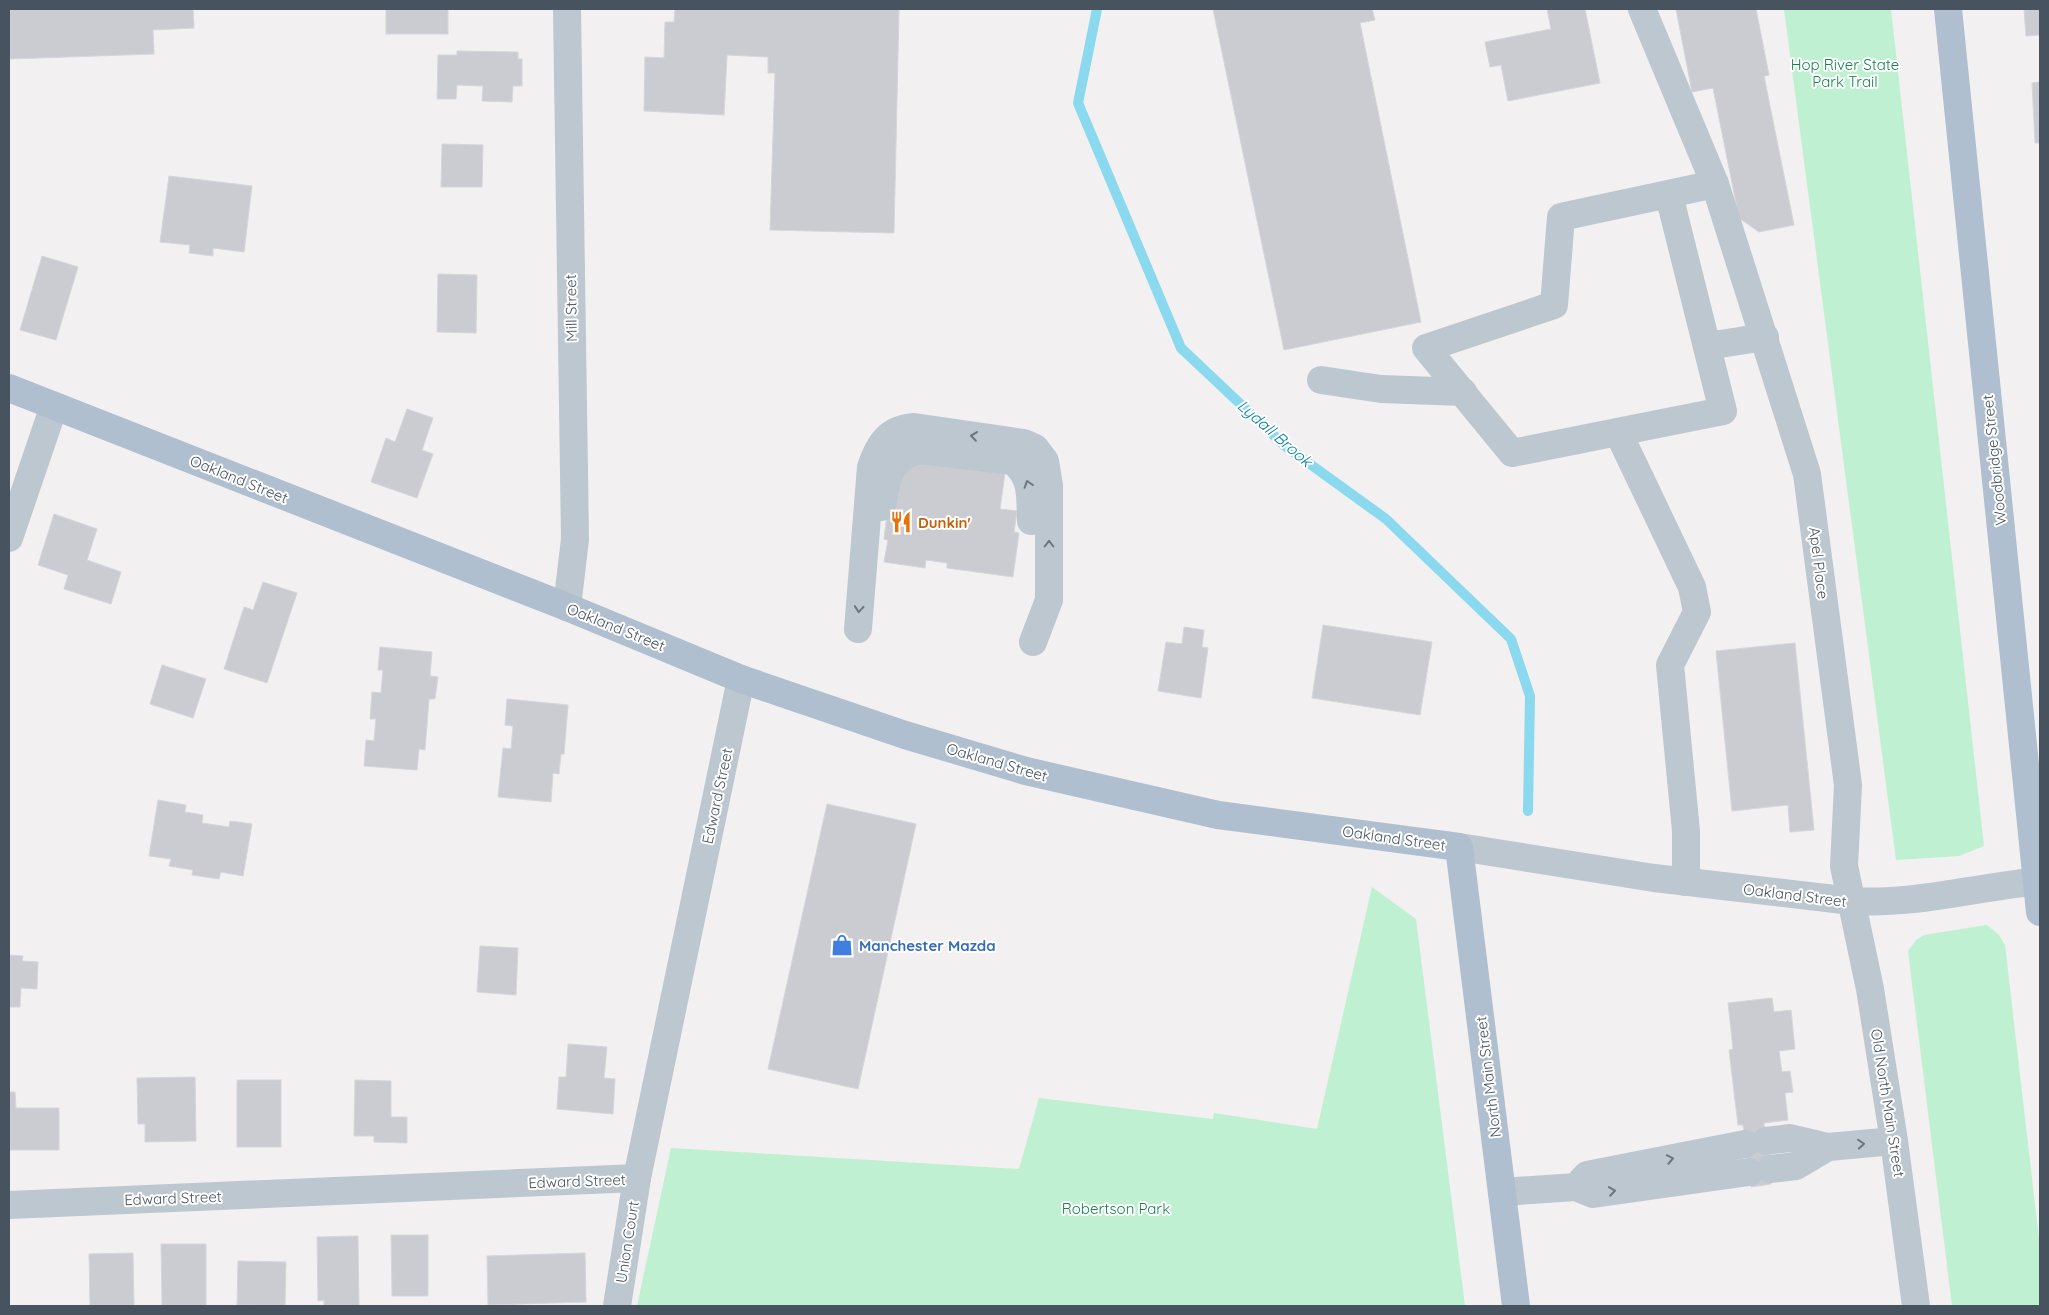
<svg xmlns="http://www.w3.org/2000/svg" width="2049" height="1315" viewBox="0 0 2049 1315" font-family="Quicksand,sans-serif">
	<rect width="100%" height="100%" fill="#f2f0f0"/>
	<!-- green -->
	<g fill="#bef0d1">
		<polygon points="1784,9 1891,9 1984,846 1959,856 1896,860"/>
		<polygon points="1372,887 1416,919 1465,1306 637,1306 671,1148 1019,1169 1039,1098 1213,1119 1214,1113 1317,1129"/>
		<polygon points="1987,925 1999,935 2005,945 2040,1248 2040,1306 1952,1306 1908,951 1916,940 1924,935"/>
	</g>
	<g fill="none" stroke-linecap="round" stroke-linejoin="round">
		<!-- stream -->
		<polyline stroke="#8ad9ee" stroke-width="10" points="1097,9 1078,103 1181,348 1285,446 1386,519 1511,639 1530,696 1528,811"/>
	</g>
	<!-- building -->
	<g fill="#caccd2" stroke="#d4d6db">
		<polygon points="9,9 193,9 194,28 153,30 154,54 9,59"/>
		<rect x="386" y="9" width="62" height="25"/>
		<polygon points="675,9 899,9 894,233 770,230 775,73 768,73 768,57 727,55 724,115 644,111 645,57 664,58 665,22 674,22"/>
		<polygon points="1213,9 1372,9 1375,20 1360,23 1421,322 1284,350"/>
		<polygon points="1547,9 1585,9 1600,83 1508,101 1501,65 1490,67 1485,42 1551,29"/>
		<polygon points="1676,9 1756,9 1769,75 1764,76 1794,225 1759,232 1739,218 1713,88 1692,92"/>
		<polygon points="2024,9 2040,9 2040,35 2026,36"/>
		<polygon points="457,51 518,52 518,59 522,59 522,86 513,86 512,102 482,101 483,86 457,85 456,99 437,99 438,55 457,55"/>
		<polygon points="2040,82 2040,143 2035,143 2032,83"/>
		<polygon points="442,144 483,145 482,187 441,187"/>
		<polygon points="169,176 252,186 244,252 213,248 213,256 189,253 190,245 160,242"/>
		<polygon points="42,256 78,267 56,340 20,330"/>
		<polygon points="438,274 477,275 476,333 437,332"/>
		<polygon points="407,409 433,418 422,450 433,454 417,498 371,482 386,438 395,442"/>
		<polygon points="915,461 1005,473 1000,509 1017,511 1014,532 1019,533 1013,577 947,568 947,563 926,560 925,568 884,562 888,540 884,539 887,515 894,516 899,475"/>
		<polygon points="54,514 97,529 87,560 121,572 111,604 64,589 68,575 38,565"/>
		<polygon points="263,582 297,593 267,683 224,669 244,607 253,610"/>
		<polygon points="1323,625 1432,642 1420,715 1312,698"/>
		<polygon points="1184,627 1204,630 1202,647 1208,648 1201,698 1158,691 1166,642 1182,644"/>
		<polygon points="1795,643 1814,830 1790,832 1788,805 1732,811 1716,651"/>
		<polygon points="380,647 432,652 430,676 438,677 435,699 429,699 425,750 419,749 417,770 364,766 366,740 374,741 376,719 370,719 372,692 381,693 383,670 378,670"/>
		<polygon points="162,665 206,679 193,718 150,704"/>
		<polygon points="507,699 568,705 564,754 561,754 559,774 553,773 551,802 498,797 503,748 511,749 513,726 505,725"/>
		<polygon points="158,800 186,805 185,812 203,815 202,823 229,827 230,821 252,824 243,876 221,872 219,879 192,875 193,870 169,866 171,859 149,856"/>
		<polygon points="827,804 916,824 858,1089 768,1069"/>
		<polygon points="480,946 518,948 516,995 477,992"/>
		<polygon points="9,955 23,956 22,961 38,962 37,989 21,988 20,1007 9,1007"/>
		<polygon points="1772,998 1774,1012 1791,1010 1795,1049 1779,1051 1782,1072 1790,1071 1793,1092 1785,1093 1788,1120 1764,1123 1771,1184 1751,1187 1743,1125 1738,1125 1729,1050 1733,1049 1728,1003"/>
		<polygon points="568,1044 607,1047 604,1078 615,1079 613,1114 557,1109 559,1077 566,1077"/>
		<polygon points="195,1077 196,1141 145,1142 145,1124 138,1124 137,1078"/>
		<rect x="237" y="1080" width="44" height="67"/>
		<polygon points="355,1080 391,1081 391,1117 407,1117 407,1143 374,1142 374,1136 354,1136"/>
		<polygon points="9,1092 15,1092 16,1108 59,1108 59,1150 9,1150"/>
		<polygon points="391,1235 428,1235 428,1296 392,1296"/>
		<polygon points="358,1236 359,1306 324,1306 324,1300 318,1301 317,1237"/>
		<polygon points="161,1244 206,1244 206,1306 162,1306"/>
		<polygon points="133,1253 134,1306 90,1306 89,1254"/>
		<polygon points="585,1253 586,1302 488,1305 487,1256"/>
		<polygon points="238,1261 286,1262 285,1306 237,1305"/>
	</g>
	<g fill="none" stroke-linecap="round" stroke-linejoin="round">
		<!-- minor -->
		<g stroke="#bdc7cf" stroke-width="28">
			<polyline points="567,9 575,539 567,607"/>
			<polyline points="1642,9 1715,184 1807,474 1848,785 1844,866 1870,989 1894,1141 1916,1306"/>
			<polyline points="1669,195 1723,411 1512,453 1426,348 1554,305 1561,217 1715,184"/>
			<polyline points="1707,346 1765,337"/>
			<polyline points="1321,380 1381,389 1463,392"/>
			<polyline points="1618,432 1692,587 1697,612 1670,665 1686,831 1686,882"/>
			<path d="M 882,507 C 886,479 889,457 920,450 L 1013,461 C 1033,478 1030,496 1031,521"/>
			<polyline points="9,538 54,406"/>
			<path d="M 858,629 L 871,467 C 879,444 888,429 914,427 L 1024,443 L 1035,448 L 1045,461 L 1049,486 L 1049,600 L 1033,642"/>
			<path d="M 1459,847 L 1654,878 L 1852,901 C 1915,905 1977,887 2040,881"/>
			<polyline points="1766,1141 1790,1138 1828,1147 1894,1141"/>
			<polyline points="1770,1169 1796,1166 1828,1147"/>
			<polyline points="1576,1187 1587,1175 1745,1144"/>
			<polyline points="1502,1192 1576,1187 1593,1194 1749,1172"/>
			<polyline points="9,1205 637,1178"/>
			<polyline points="617,1306 637,1178 741,679"/>
		</g>
		<!-- major -->
		<g stroke="#afbfcf" stroke-width="28">
			<polyline points="1948,9 2040,912"/>
			<polyline points="9,388 567,607 741,679 905,735 1026,771 1218,815 1459,847 1516,1306"/>
		</g>
	</g>
	<!-- one-way arrows -->
	<defs><path id="oneway-chevron" d="M-2-3.5L2.5 0L-2 3.5" fill="none" stroke-width="1.6" stroke-linecap="round" stroke-linejoin="round" transform="scale(1.25)"/></defs>
	<g stroke="#6a7680">
		<use href="#oneway-chevron" transform="translate(974 436) rotate(-172)"/>
		<use href="#oneway-chevron" transform="translate(1028 484) rotate(-108)"/>
		<use href="#oneway-chevron" transform="translate(1049 544) rotate(-90)"/>
		<use href="#oneway-chevron" transform="translate(859 609) rotate(95)"/>
		<use href="#oneway-chevron" transform="translate(1861 1144) rotate(-5)"/>
		<use href="#oneway-chevron" transform="translate(1670 1159) rotate(-11)"/>
		<use href="#oneway-chevron" transform="translate(1612 1191) rotate(-8)"/>
	</g>
	<!-- icons -->
	<defs>
		<g id="restaurant-bare" transform="scale(1.725)"><path d="M-5-6h1v4h1v-4h1v4h1v-4h1v5L-1.5 .5V6h-2V.5L-5-1ZM5-6V6H3V1.5H1.5Q1.5-4 5-6Z" fill="#e8710a" stroke="#fff" stroke-width="2.5" paint-order="stroke"/></g>
		<g id="shop-bare" transform="scale(1.725)"><path d="M-5-2.5h2.3a2.7 3.5 0 0 1 5.4 0H5L5.5 6h-11ZM-1.5-2.5h3a1.5 2.3 0 0 0-3 0Z" fill="#3f7fe0" stroke="#fff" stroke-width="2.5" paint-order="stroke"/></g>
	</defs>
	<g fill-rule="evenodd">
		<use href="#restaurant-bare" x="901" y="522"/>
		<use href="#shop-bare" x="842" y="945"/>
	</g>
	<g text-anchor="middle" dominant-baseline="central" stroke-width="4" stroke-linejoin="round" paint-order="stroke">
		<!-- park labels -->
		<g font-size="15" fill="#16814b" stroke="#fff">
			<text x="1845" y="64">Hop River State<tspan x="1845" dy="17">Park Trail</tspan></text>
			<text x="1116" y="1208">Robertson Park</text>
		</g>
		<!-- street labels -->
		<g font-size="15" fill="#47535e" stroke="#fff">
			<text transform="translate(571 308) rotate(-91)">Mill Street</text>
			<text transform="translate(1994 460) rotate(-96)">Woodbridge Street</text>
			<text transform="translate(239 479) rotate(22)">Oakland Street</text>
			<text transform="translate(1819 563) rotate(83)">Apel Place</text>
			<text transform="translate(616 627) rotate(22)">Oakland Street</text>
			<text transform="translate(997 762) rotate(16)">Oakland Street</text>
			<text transform="translate(717 796) rotate(-78)">Edward Street</text>
			<text transform="translate(1394 838) rotate(8)">Oakland Street</text>
			<text transform="translate(1795 895) rotate(7)">Oakland Street</text>
			<text transform="translate(1488 1077) rotate(-97)">North Main Street</text>
			<text transform="translate(1888 1103) rotate(81)">Old North Main Street</text>
			<text transform="translate(577 1181) rotate(-2)">Edward Street</text>
			<text transform="translate(173 1198) rotate(-2)">Edward Street</text>
			<text transform="translate(627 1242) rotate(-81)">Union Court</text>
		</g>
		<!-- food labels -->
		<g font-size="15" font-weight="bold" fill="#c56008" stroke="#fff" text-anchor="start">
			<text x="918" y="522">Dunkin'</text>
		</g>
		<!-- shop labels -->
		<g font-size="15" font-weight="bold" fill="#366cbe" stroke="#fff" text-anchor="start">
			<text x="859" y="945">Manchester Mazda</text>
		</g>
		<!-- water labels -->
		<g font-size="16" font-style="italic" fill="#0b809e" stroke="#fff">
			<text transform="translate(1275 433) rotate(41)">Lydall Brook</text>
		</g>
	</g>
	<!-- border -->
	<rect width="2049" height="1315" fill="none" stroke="#47535e" stroke-width="20"/>
</svg>
